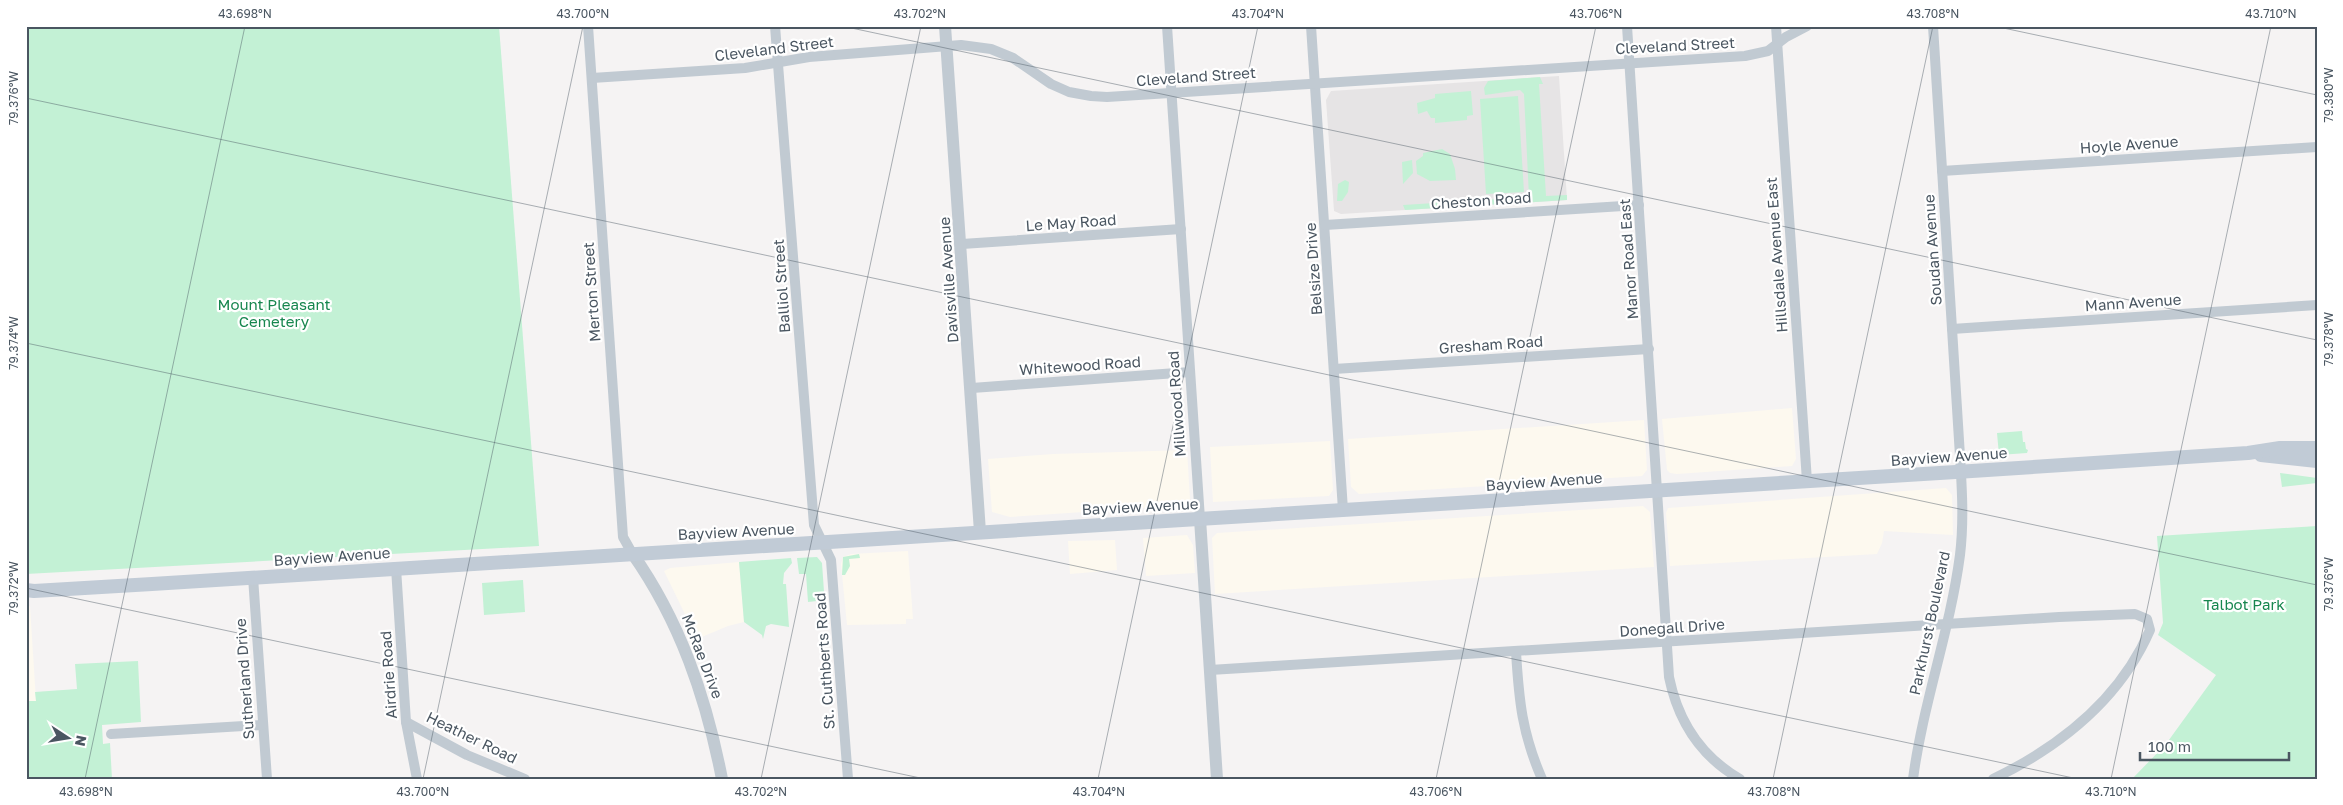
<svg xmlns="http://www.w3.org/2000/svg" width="2343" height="805" viewBox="0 0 2343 805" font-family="'Golos Text',sans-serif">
	<rect width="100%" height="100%" fill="#f5f3f3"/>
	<!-- commercial -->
	<g fill="#fdf9ef">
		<polygon points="1792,408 1796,459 1792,466 1677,474 1670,473 1667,470 1662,419"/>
		<polygon points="1644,420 1647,470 1642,476 1359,494 1351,487 1348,439"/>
		<polygon points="1330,441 1333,490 1329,496 1213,502 1210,447"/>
		<polygon points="1187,450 1190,499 1188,505 1010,517 992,512 988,459 1053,454"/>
		<polygon points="1946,488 1952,495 1953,535 1884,531 1882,543 1877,554 1670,566 1666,513 1668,508"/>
		<polygon points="1643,506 1650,512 1654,567 1215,594 1212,538 1217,533"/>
		<polygon points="1187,535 1193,545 1195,573 1146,576 1143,538"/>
		<polygon points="1115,540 1117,570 1070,574 1068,541"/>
		<polygon points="908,551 913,619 906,619 906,624 847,625 841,564 843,557 851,554"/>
		<polygon points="739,562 744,622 728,626 697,639 664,571 670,568"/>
		<polygon points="30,606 36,701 26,701 26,607"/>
	</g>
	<!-- education -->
	<polygon fill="#e6e4e5" points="1559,76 1567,200 1341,214 1334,211 1326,100 1331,91"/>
	<!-- green -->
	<g fill="#c3f1d5">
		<polygon points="26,26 499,26 539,546 26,574"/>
		<polygon points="1540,77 1543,84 1539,84 1546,196 1567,195 1567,200 1405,210 1403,205 1529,197 1524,94 1520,90 1485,95 1484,88 1488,81"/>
		<polygon points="1471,91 1473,115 1467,116 1467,120 1435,123 1435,118 1431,118 1427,111 1418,114 1417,103 1435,98 1435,94"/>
		<polygon points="1518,96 1524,192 1486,194 1480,99"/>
		<polygon points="1442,149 1450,154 1455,169 1456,180 1430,181 1417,174 1416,161 1423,156 1423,153"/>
		<polygon points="1412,160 1413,173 1403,184 1402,162"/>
		<polygon points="1345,180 1349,182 1348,192 1342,201 1337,201 1338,184"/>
		<polygon points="2022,431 2023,442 2025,442 2026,449 2028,450 2027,453 1999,455 1997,433"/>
		<polygon points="2280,473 2317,478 2317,483 2282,487"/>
		<polygon points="2317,526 2317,779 2132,779 2166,744 2216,675 2158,635 2163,623 2157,536"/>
		<polygon points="859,554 860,558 849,559 850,566 845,575 842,575 843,557"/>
		<polygon points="817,557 822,563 825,606 817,606 817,601 808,602 806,574 799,574 797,558"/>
		<polygon points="791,558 792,563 784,573 783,584 786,584 789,627 771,624 766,626 763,639 762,635 744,622 739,562"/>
		<polygon points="523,580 525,612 484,615 482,583"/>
		<polygon points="138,661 141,722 102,725 103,744 110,743 112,779 26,779 26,701 36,701 35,692 77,689 75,664"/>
	</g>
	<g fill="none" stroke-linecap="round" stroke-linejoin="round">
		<!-- minor -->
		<g stroke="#c1cad2" stroke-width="10">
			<polyline points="588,26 623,537 632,553"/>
			<polyline points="775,26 814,525 831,560 848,779"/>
			<polyline points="1167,26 1200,519"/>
			<polyline points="1311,26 1343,510"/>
			<path d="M 1627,26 L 1669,677 C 1678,721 1700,756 1740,779"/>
			<polyline points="1776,26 1807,481"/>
			<polyline points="592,78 745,68 809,57 961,45 991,49 1013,58 1051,84 1069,92 1091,96 1107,97 1745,56 1768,51 1786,37 1807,26"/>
			<polyline points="1942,171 2317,147"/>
			<polyline points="1325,225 1639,205"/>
			<polyline points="962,244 1181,229"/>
			<polyline points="1952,329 2317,305"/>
			<polyline points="1334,369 1649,349"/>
			<polyline points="972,388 1190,372"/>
			<polyline points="396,568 406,722 417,779"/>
			<polyline points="253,577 267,779"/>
			<path d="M 1516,652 C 1519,701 1522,733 1542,779"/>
			<path d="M 1210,670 L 2059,617 L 2135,614 L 2147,619 L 2150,630 C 2120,699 2059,747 1993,779"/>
			<polyline points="406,722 467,755 525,779"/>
			<polyline points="111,734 262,725"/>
			<path d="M 1913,779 C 1923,703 1950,631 1960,555 C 1964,522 1962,489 1960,456 L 1933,26"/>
		</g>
		<!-- tertiary -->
		<g stroke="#c1cad2" stroke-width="12">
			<polyline points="945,26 980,532"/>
			<polyline points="1200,519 1217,779"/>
			<path d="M 632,553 C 680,621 706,697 722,779"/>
		</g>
		<!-- secondary -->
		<g stroke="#c1cbd6" stroke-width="14">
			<polyline points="2261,455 2317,461"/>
			<polyline points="26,590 34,591 152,584 1972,471 2248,453 2280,448 2317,448"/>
		</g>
	</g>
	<!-- ticks -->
	<path fill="none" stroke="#4a5661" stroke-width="1" stroke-opacity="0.45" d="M 842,26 L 2317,340M 1994,26 L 2317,95M 26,98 L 2317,585M 26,343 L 2078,779M 26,588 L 925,779M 85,779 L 245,26M 423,779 L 583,26M 761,779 L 921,26M 1098,779 L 1258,26M 1436,779 L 1596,26M 1773,779 L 1933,26M 2111,779 L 2271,26"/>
	<g text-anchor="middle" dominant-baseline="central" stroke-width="4.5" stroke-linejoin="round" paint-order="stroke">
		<!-- street labels -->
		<g font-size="15" fill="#4a5661" stroke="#fff">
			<text transform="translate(1675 45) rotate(-3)">Cleveland Street</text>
			<text transform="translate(774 48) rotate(-7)">Cleveland Street</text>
			<text transform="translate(1196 76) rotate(-4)">Cleveland Street</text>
			<text transform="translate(2129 144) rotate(-4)">Hoyle Avenue</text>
			<text transform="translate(1481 200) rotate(-4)">Cheston Road</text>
			<text transform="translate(1071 222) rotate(-4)">Le May Road</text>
			<text transform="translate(1932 250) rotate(-94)">Soudan Avenue</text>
			<text transform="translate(1776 255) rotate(-94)">Hillsdale Avenue East</text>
			<text transform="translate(1628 259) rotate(-94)">Manor Road East</text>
			<text transform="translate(1313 269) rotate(-94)">Belsize Drive</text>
			<text transform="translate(948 280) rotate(-94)">Davisville Avenue</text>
			<text transform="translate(781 286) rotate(-94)">Balliol Street</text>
			<text transform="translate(591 292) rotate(-94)">Merton Street</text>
			<text transform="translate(2133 302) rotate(-4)">Mann Avenue</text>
			<text transform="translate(1491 344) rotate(-4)">Gresham Road</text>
			<text transform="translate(1080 365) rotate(-4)">Whitewood Road</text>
			<text transform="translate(1176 404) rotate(-94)">Millwood Road</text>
			<text transform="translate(1949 456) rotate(-4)">Bayview Avenue</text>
			<text transform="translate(1544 481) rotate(-4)">Bayview Avenue</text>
			<text transform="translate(1140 506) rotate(-3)">Bayview Avenue</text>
			<text transform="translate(736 531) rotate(-3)">Bayview Avenue</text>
			<text transform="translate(332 556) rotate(-4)">Bayview Avenue</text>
			<text transform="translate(1929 623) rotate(-78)">Parkhurst Boulevard</text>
			<text transform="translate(1672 627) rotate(-4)">Donegall Drive</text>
			<text transform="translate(703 656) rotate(69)">McRae Drive</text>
			<text transform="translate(824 661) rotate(-94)">St. Cuthberts Road</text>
			<text transform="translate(388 675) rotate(-94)">Airdrie Road</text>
			<text transform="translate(244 679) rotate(-94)">Sutherland Drive</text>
			<text transform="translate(472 737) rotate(26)">Heather Road</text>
		</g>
		<!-- park labels -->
		<g font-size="15" fill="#17864f" stroke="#fff">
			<text x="274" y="304">Mount Pleasant<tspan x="274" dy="17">Cemetery</tspan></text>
			<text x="2244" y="604">Talbot Park</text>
		</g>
	</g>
	<!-- border -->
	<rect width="2343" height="805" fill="none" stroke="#ffffff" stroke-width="55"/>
	<!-- north arrow -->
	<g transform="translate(68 738) rotate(102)" stroke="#ffffff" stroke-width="4" paint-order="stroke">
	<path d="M0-4L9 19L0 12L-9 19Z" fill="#4a5661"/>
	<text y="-8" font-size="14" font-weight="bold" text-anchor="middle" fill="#4a5661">N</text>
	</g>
	<!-- scale -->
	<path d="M2140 752v8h149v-8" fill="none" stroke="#4a5661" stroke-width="2.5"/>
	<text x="2148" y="752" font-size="15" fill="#4a5661" stroke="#ffffff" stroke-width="4" paint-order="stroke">100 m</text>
	<rect x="28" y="28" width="2288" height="750" fill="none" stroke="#4a5661" stroke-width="2"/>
	<g font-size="12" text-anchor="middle" fill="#4a5661">
		<text x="245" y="18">43.698°N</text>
		<text x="583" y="18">43.700°N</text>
		<text x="920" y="18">43.702°N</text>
		<text x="1258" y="18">43.704°N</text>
		<text x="1596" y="18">43.706°N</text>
		<text x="1933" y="18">43.708°N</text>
		<text x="2271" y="18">43.710°N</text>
		<text transform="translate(2329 95) rotate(-90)" y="4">79.380°W</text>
		<text transform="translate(14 98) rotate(-90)" y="4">79.376°W</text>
		<text transform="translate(2329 339) rotate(-90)" y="4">79.378°W</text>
		<text transform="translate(14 343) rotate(-90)" y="4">79.374°W</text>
		<text transform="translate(2329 584) rotate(-90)" y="4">79.376°W</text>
		<text transform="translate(14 588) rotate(-90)" y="4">79.372°W</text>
		<text x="86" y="796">43.698°N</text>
		<text x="423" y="796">43.700°N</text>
		<text x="761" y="796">43.702°N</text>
		<text x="1099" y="796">43.704°N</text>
		<text x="1436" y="796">43.706°N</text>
		<text x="1774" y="796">43.708°N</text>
		<text x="2111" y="796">43.710°N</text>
	</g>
</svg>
